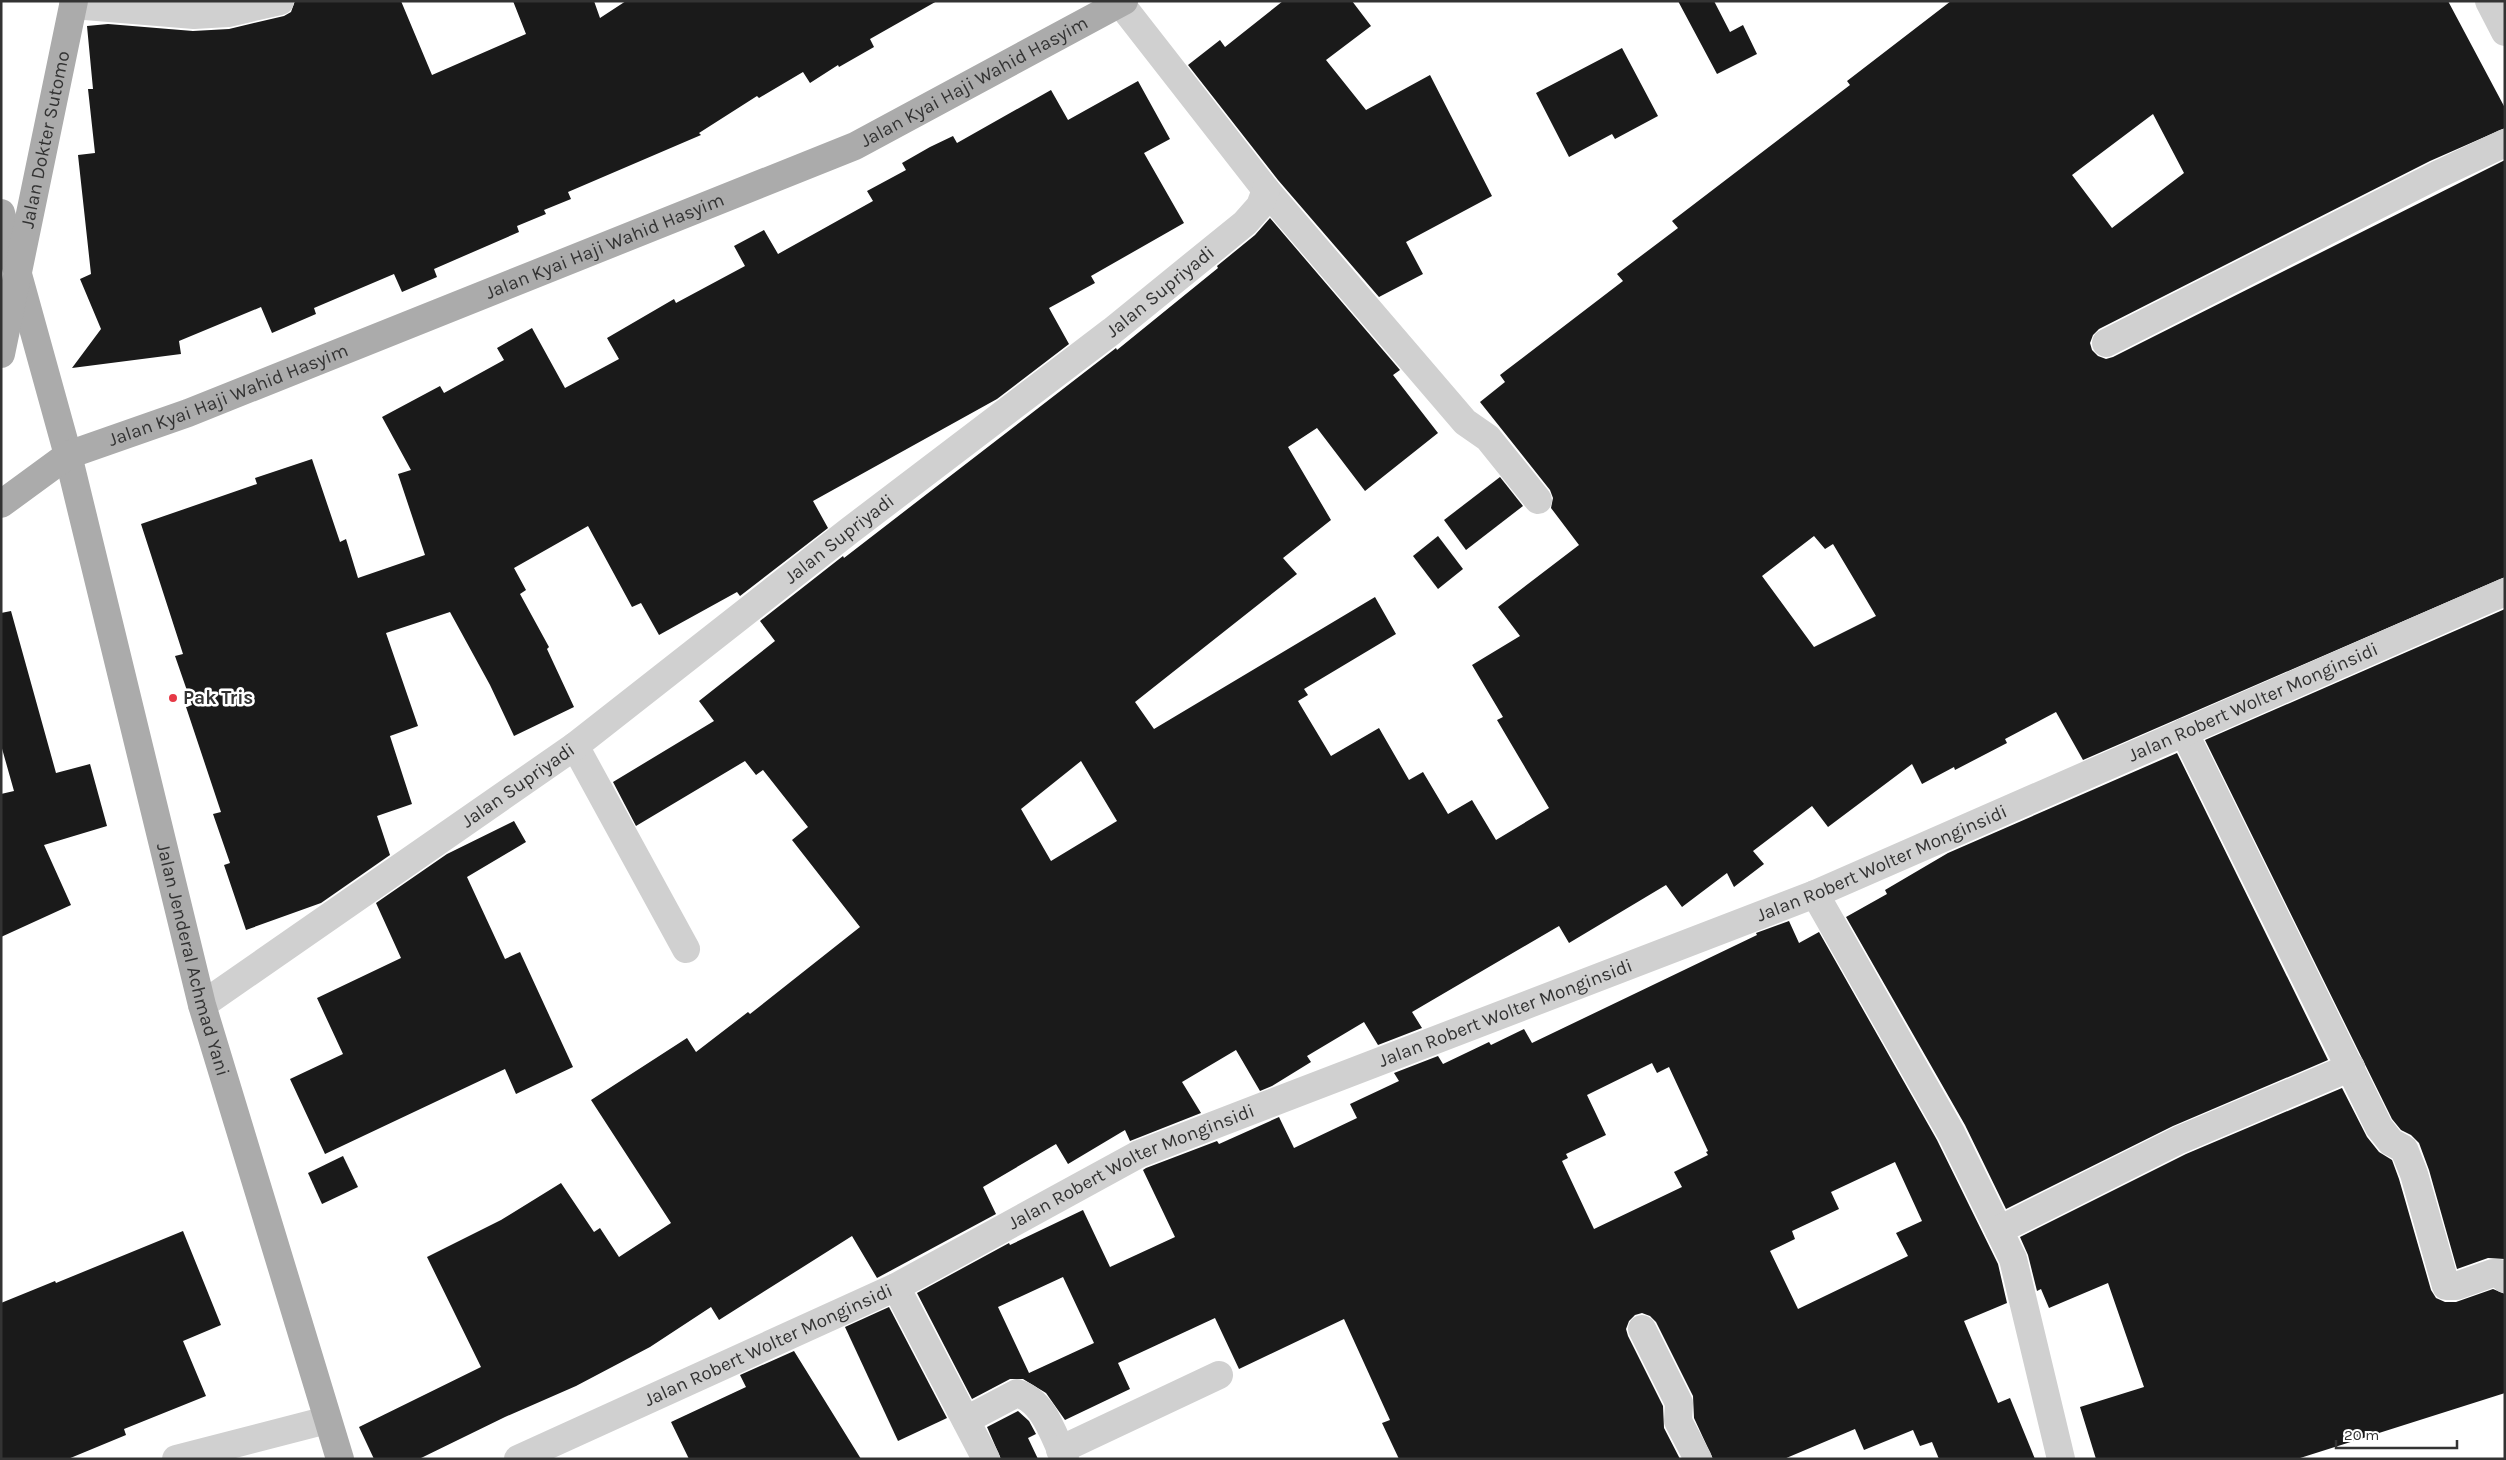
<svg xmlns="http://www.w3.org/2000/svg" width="2506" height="1460" viewBox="0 0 2506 1460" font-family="Karla,sans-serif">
	<rect width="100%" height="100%" fill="#fff"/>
	<!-- building -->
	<g fill="#1a1a1a" fill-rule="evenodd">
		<polygon points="295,1 401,1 432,75 526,34 513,1 594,1 600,18 626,1 937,1 870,39 874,47 839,67 838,65 810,83 803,72 759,98 757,96 699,133 701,135 568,192 571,199 544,210 546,214 517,226 519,232 434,269 437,277 402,292 394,274 314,308 316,314 272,333 261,307 179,341 181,354 72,368 101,329 80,279 91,274 78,155 95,153 88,89 93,89 87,26 108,24 193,31 229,29 284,16 291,12"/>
		<polygon points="1283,1 1352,1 1371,26 1326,60 1366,110 1430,75 1492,196 1406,242 1423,274 1379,297 1278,180 1188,65 1220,40 1225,47"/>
		<polygon points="1678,1 1714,1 1730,32 1743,25 1757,54 1717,74"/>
		<path d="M 1951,1 L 2448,1 L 2505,108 L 2505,128 L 2430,161 L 2099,329 L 2093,335 L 2090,343 L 2092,350 L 2098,356 L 2106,359 L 2113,357 L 2505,160 L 2505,577 L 2083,760 L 2056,712 L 2005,739 L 2007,743 L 1955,770 L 1954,767 L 1922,784 L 1912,764 L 1828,827 L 1812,806 L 1753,851 L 1764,864 L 1734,887 L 1727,873 L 1682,907 L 1666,885 L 1569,943 L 1559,926 L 1412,1012 L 1422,1028 L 1378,1045 L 1364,1022 L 1307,1056 L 1311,1062 L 1272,1086 L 1260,1091 L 1236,1050 L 1182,1082 L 1201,1113 L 1130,1141 L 1125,1130 L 1068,1164 L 1056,1144 L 983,1187 L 996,1214 L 877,1278 L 852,1236 L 719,1320 L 711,1307 L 650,1347 L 576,1386 L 505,1417 L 419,1459 L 374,1459 L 359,1427 L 481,1367 L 427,1257 L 501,1220 L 561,1183 L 594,1232 L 600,1228 L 619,1257 L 671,1223 L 591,1100 L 687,1038 L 696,1052 L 748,1012 L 750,1014 L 860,927 L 792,840 L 808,827 L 763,770 L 756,775 L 745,761 L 636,826 L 613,782 L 714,721 L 699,701 L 775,641 L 760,621 L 843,556 L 844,558 L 1116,348 L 1117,350 L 1218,268 L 1217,266 L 1255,235 L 1270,218 L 1400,370 L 1393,375 L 1438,433 L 1365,491 L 1317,428 L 1288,447 L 1331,520 L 1283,558 L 1297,574 L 1135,702 L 1154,729 L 1375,597 L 1396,634 L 1304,689 L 1308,695 L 1298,701 L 1331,756 L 1379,728 L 1409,780 L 1423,772 L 1448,814 L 1472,800 L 1496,840 L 1549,808 L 1497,720 L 1503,717 L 1472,665 L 1520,636 L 1498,607 L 1579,545 L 1551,508 L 1553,498 L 1550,490 L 1480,402 L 1505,382 L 1500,375 L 1623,281 L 1617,274 L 1678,228 L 1672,221 L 1850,85 L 1847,81 ZM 2153,114 L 2184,173 L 2112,228 L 2072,175 ZM 1814,536 L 1825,549 L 1833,544 L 1876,616 L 1814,647 L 1762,576 ZM 1081,761 L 1117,821 L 1051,861 L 1021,809 Z"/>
		<polygon points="1622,48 1658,116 1615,139 1612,134 1569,157 1536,93"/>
		<polygon points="1138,81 1170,139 1144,153 1184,223 1091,276 1095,283 1049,308 1069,344 997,399 813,501 828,528 740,596 737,592 659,635 641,603 632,607 588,526 514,568 526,590 520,594 549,647 547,649 574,707 514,736 490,685 450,612 386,633 418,726 390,736 412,804 377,816 390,855 321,903 246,930 224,865 230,863 213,814 221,812 186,707 192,705 175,656 183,654 141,524 257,484 255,478 312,459 340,542 346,539 358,578 425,555 398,474 411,470 382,417 440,386 444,393 504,360 497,348 532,328 565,388 619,359 607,338 674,299 676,303 745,266 734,246 764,230 778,254 873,201 867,191 906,170 902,163 930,147 953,136 957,143 1051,90 1068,120"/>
		<polygon points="1500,477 1523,506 1466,550 1444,520"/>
		<polygon points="1438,536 1463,569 1438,589 1413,556"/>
		<polygon points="2505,609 2505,1259 2488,1258 2457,1269 2429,1170 2419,1143 2411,1135 2401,1130 2392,1119 2205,740"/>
		<polygon points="11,611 56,773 90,764 107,826 44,845 71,905 1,937 1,794 14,791 1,745 1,613"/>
		<polygon points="2177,753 2328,1060 2173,1126 2006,1209 1965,1125 1846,917 1887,894 1885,890 1948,853"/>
		<polygon points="514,821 526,842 467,877 505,959 520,952 573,1067 516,1094 505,1069 325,1154 290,1079 343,1054 317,998 401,958 376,903 447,854"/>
		<path d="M 1789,921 L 1799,943 L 1819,932 L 1937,1140 L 1998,1264 L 2007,1303 L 1964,1321 L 1998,1403 L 2010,1398 L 2035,1459 L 1939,1459 L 1932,1442 L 1920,1446 L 1913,1430 L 1864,1450 L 1855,1429 L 1784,1459 L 1713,1459 L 1694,1418 L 1693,1396 L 1656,1322 L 1650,1316 L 1642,1313 L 1635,1315 L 1629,1321 L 1626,1329 L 1628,1336 L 1663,1406 L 1664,1428 L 1680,1459 L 1399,1459 L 1382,1423 L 1390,1420 L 1344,1319 L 1239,1369 L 1215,1318 L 1118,1363 L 1130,1389 L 1065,1420 L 1046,1393 L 1023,1379 L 1010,1379 L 972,1399 L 917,1293 L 1009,1243 L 1010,1245 L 1083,1210 L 1110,1267 L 1175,1237 L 1143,1170 L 1146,1168 L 1217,1141 L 1219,1144 L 1279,1117 L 1294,1148 L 1357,1118 L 1350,1104 L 1399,1081 L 1394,1073 L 1438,1056 L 1443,1064 L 1489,1042 L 1491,1045 L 1524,1029 L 1532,1043 L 1757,935 L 1756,933 ZM 1652,1063 L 1657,1073 L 1669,1067 L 1708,1151 L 1706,1152 L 1708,1155 L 1674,1172 L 1682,1187 L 1594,1229 L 1562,1161 L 1568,1158 L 1566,1154 L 1606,1135 L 1587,1095 ZM 1895,1162 L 1922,1221 L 1896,1233 L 1908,1256 L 1798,1309 L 1770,1251 L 1795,1239 L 1792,1231 L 1839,1209 L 1831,1192 ZM 1063,1277 L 1094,1343 L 1029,1373 L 998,1307 Z"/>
		<polygon points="2342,1088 2367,1137 2379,1152 2392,1160 2399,1179 2431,1290 2436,1298 2445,1302 2456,1302 2493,1289 2505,1294 2505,1393 2297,1459 2096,1459 2080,1407 2144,1387 2108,1283 2049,1308 2041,1289 2037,1291 2028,1255 2020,1237 2186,1154"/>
		<polygon points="343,1156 358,1187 322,1204 308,1173"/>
		<polygon points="183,1231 221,1325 183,1341 206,1396 124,1429 126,1435 68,1459 1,1459 1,1303 55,1281 56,1283"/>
		<polygon points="889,1307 947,1418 898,1441 845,1327"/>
		<polygon points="794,1351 861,1459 689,1459 671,1422 746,1387 740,1375"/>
		<polygon points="1018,1411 1029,1421 1036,1434 1028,1438 1038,1459 1001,1459 987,1427"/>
	</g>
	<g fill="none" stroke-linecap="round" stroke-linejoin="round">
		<!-- minor -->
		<g stroke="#d0d0d0" stroke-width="28">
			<polyline points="2489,1 2505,32"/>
			<polyline points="1120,3 1266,190 1465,422 1488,438 1538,500"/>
			<polyline points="73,5 194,15 228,13 280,1"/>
			<polyline points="2106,343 2437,175 2505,143"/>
			<polyline points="2184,732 2379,1127 2391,1142 2404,1149 2414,1174 2446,1286 2456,1286 2493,1273 2499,1273 2505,1279"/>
			<polyline points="575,746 686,949"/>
			<polyline points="1815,894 1951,1133 2013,1259 2061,1459"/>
			<path id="s1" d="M 202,1005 L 575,746 L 849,531 L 1112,331 L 1245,223 L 1260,206 L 1266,190"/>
			<polyline points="1999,1230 2179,1140 2351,1067"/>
			<polyline points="896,1287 986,1459"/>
			<polyline points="1642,1329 1679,1403 1678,1421 1698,1459"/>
			<path d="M 966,1420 L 1017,1393 C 1045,1402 1053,1435 1065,1459"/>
			<polyline points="1060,1450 1219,1375"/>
			<polyline points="176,1459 327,1420"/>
			<path id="s2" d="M 518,1459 L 896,1287 L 1139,1154 L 1815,894 L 2505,592"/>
		</g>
		<!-- major -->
		<g stroke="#ababab" stroke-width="28">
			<path id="s3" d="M 1,213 L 68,455 L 202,1005 L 340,1459"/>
			<path id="s4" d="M 1,354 L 74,1"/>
			<path id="s5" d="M 1,504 L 68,455 L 188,413 L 855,146 L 1124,1"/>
		</g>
	</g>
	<!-- markers -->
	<circle fill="#e63946" stroke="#fff" stroke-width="2" cx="173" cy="698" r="5"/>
	<g text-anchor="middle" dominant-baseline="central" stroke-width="5" stroke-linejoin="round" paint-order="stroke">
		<!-- street labels -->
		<g font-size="19" fill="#333" stroke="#fff">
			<text stroke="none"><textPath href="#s5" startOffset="1064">Jalan Kyai Haji Wahid Hasyim</textPath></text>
			<text stroke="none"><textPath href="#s4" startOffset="219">Jalan Dokter Sutomo</textPath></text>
			<text stroke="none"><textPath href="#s5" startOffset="659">Jalan Kyai Haji Wahid Hasyim</textPath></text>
			<text stroke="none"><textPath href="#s1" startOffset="1195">Jalan Supriyadi</textPath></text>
			<text stroke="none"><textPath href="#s5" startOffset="254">Jalan Kyai Haji Wahid Hasyim</textPath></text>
			<text stroke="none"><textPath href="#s1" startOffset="790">Jalan Supriyadi</textPath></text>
			<text stroke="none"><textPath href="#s2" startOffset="1895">Jalan Robert Wolter Monginsidi</textPath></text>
			<text stroke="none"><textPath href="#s1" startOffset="385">Jalan Supriyadi</textPath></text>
			<text stroke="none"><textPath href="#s2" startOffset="1490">Jalan Robert Wolter Monginsidi</textPath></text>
			<text stroke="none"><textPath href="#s3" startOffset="771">Jalan Jenderal Achmad Yani</textPath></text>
			<text stroke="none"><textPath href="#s2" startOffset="1085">Jalan Robert Wolter Monginsidi</textPath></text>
			<text stroke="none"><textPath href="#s2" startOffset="680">Jalan Robert Wolter Monginsidi</textPath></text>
			<text stroke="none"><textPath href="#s2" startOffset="275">Jalan Robert Wolter Monginsidi</textPath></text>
		</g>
		<!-- poi labels -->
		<g font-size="19" font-weight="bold" fill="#333" stroke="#fff" text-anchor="start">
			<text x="183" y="698">Pak Tris</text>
		</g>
	</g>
	<!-- border -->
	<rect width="2506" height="1460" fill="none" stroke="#333333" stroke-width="5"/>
	<!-- scale -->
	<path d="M2336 1440v8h121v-8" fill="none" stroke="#333333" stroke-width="2.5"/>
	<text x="2344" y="1440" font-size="15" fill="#333333" stroke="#ffffff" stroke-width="4" paint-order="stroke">20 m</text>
</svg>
